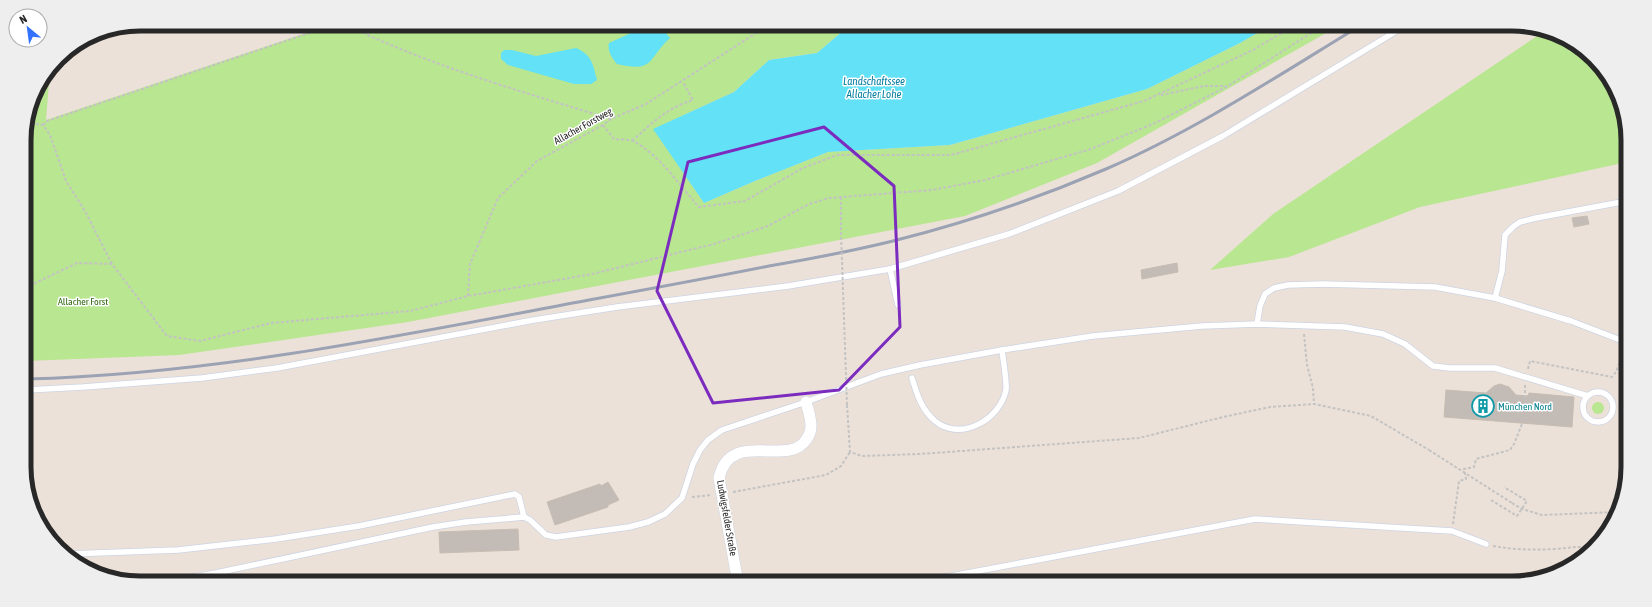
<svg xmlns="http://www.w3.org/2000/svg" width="1652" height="607" viewBox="0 0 1652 607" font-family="'Asap Condensed',sans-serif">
	<rect width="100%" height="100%" fill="#ece1d8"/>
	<!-- green -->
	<g fill="#b9e690">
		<polygon points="333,24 514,24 545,29 563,24 851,24 817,53 769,60 734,92 654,129 704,203 755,181 828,152 950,145 1147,89 1240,43 1273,24 1342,24 1097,163 965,216 408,322 179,355 26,361 24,132 36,88 50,71 46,120"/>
		<polygon points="1546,30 1549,30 1599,64 1627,125 1627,162 1420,207 1289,257 1210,270 1273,214"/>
		<circle cx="1598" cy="408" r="6"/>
	</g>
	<!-- water -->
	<g fill="#63e1f6">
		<polygon points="851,24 1273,24 1240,43 1147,89 950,145 828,152 755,181 704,203 653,129 734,92 769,60 817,53"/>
		<path d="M 658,30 L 665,32 L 670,38 C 647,59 655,73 617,64 C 612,58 607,51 609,43 L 631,33 Z"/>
		<path d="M 576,48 C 592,55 593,64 597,80 L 591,84 L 574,84 L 508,65 L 501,59 L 501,53 L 504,50 L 512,50 L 536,56 Z"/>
	</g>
	<!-- building -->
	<g fill="#c3bbb5" stroke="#c7bdb2">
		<polygon points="1587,216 1589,224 1574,227 1572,218"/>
		<polygon points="1177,263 1178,272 1142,279 1141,270"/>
		<polygon points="1500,384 1509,387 1516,395 1528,396 1529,393 1574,397 1572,427 1444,417 1446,390 1486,393 1494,386"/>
		<polygon points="608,482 619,500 608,505 608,507 555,525 547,502 600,484 601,486"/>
		<polygon points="518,529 519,550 440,553 439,532"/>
	</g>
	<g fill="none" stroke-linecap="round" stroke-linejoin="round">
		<!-- lane casing -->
		<g stroke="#cdd4e2" stroke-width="7">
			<g id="lane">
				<polyline points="890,269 898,305"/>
				<polyline points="1495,298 1502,271 1505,235 1514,226 1520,222 1536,218 1627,201"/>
				<polyline points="1257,324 1260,306 1265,294 1274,288 1288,285 1323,284 1435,287 1495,298 1571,321 1628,343"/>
				<path d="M 912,378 C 917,394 921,409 935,421 C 960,442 1000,420 1006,390 C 1007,381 1003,360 1002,350"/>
				<polyline points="26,390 83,387 202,378 277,368 534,320 617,307 788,286 890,269 1009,234 1118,191 1223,136 1408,24"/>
				<circle cx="1598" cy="407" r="15"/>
				<polyline points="68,554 178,550 276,539 359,526 515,494 519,497 524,517"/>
				<polyline points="133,582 182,579 216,573 433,527 466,522 524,517 530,520 546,535 556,537 629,527 648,522 665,514 682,498 693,464 700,450 708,440 722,430 806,402 881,374 920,365 1002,350 1093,336 1202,326 1257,324 1345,327 1383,334 1405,344 1433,366 1450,368 1495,368 1588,396"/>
				<polyline points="914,583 1255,519 1452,531 1486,544"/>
			</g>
		</g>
		<!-- street casing -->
		<g stroke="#cdd4e2" stroke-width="12">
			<path id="street" d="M 738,583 L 719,478 C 730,428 787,468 806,440 C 809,436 811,432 811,426 C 811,418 808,409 806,402"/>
		</g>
		<!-- path -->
		<g stroke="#c3c3c3" stroke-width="2" stroke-dasharray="3 2" stroke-linecap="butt">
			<path d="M 345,24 C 427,65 523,92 611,119"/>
			<polyline points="1161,95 1204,86 1226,86"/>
			<polyline points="28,119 30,123"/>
			<polyline points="26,124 30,123 43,125 50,135 66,181 85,211 112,264"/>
			<polyline points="43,125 47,121 336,24"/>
			<path d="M 603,125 L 614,139 C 620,140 628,139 633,141 C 660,155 679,185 699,207 L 745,201 L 803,168 L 837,155 L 951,155 L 1144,101 L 1253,50 L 1297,24"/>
			<path d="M 632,141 C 652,123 667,108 693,100 L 683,82"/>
			<polyline points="841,197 841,232"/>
			<polyline points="25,288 77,263 112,264 167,336 200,341 271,323 410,311 468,296 592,274 714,244 768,226 809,204 829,198 932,190 985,180 1091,149 1153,124 1228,86 1325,24"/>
			<polyline points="468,296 470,264 498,198 537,161 603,125 611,119 646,104 770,24"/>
			<polyline points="1304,334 1307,365 1313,388 1314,404"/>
			<polyline points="1528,369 1530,361 1612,377 1616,372 1619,364 1624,362 1628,362"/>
			<polyline points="1525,398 1525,385"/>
			<polyline points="847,405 850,452 862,456 920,454 1139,438 1223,417 1270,407 1314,404 1371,416 1429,450"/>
			<polyline points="733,492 826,475 841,466 850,452"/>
			<polyline points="692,497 711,495"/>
			<polyline points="1491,500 1517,516 1527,501 1504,487"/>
			<polyline points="1512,503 1522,509 1542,515 1618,512"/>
			<polyline points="1453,524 1459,481 1466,479 1464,469 1474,467 1476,459 1510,450 1514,444 1522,424"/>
			<path d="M 1493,546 C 1514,550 1534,550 1556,549 C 1569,548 1580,545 1593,549"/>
		</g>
		<!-- lane -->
		<use href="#lane" stroke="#fff" stroke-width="5.5"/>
		<!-- street -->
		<use href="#street" stroke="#fff" stroke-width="11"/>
		<!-- rail -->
		<path stroke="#9ba2b4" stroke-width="3" d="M 26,379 C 216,374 403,335 589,300 C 649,289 709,278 769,266 C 810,259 852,251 893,241 C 966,223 1036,199 1106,169 C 1196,130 1279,75 1363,24"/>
		<!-- path-bridge -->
		<g stroke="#c3c3c3" stroke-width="2" stroke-dasharray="3 2" stroke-linecap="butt">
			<polyline points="841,232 847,405"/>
			<polyline points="1429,450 1512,503"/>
		</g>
	</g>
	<!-- marked area -->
	<path fill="none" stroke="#7b2cbf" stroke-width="3" stroke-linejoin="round" d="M 824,127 L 894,186 L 900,327 L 839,390 L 713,403 L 657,291 L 688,162 Z"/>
	<!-- icons -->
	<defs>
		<g id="building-ring" transform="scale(1.15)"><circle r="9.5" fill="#fff" stroke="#0f9aa8" stroke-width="1.5"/><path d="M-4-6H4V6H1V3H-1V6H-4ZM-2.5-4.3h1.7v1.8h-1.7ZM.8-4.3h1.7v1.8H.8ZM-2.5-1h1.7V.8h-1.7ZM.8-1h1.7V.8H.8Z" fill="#0f9aa8"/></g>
	</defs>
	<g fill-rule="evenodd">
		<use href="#building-ring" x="1483" y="406"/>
	</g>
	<g text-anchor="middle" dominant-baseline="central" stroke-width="3" stroke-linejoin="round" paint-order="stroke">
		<!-- street labels -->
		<g font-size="10" fill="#282828" stroke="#fff">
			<text transform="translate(583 126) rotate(-29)">Allacher Forstweg</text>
			<text transform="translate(727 518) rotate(80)">Ludwigsfelder Straße</text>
		</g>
		<!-- park labels -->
		<g font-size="10" fill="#316815" stroke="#fff">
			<text x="83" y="301">Allacher Forst</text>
		</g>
		<!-- culture labels -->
		<g font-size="10" fill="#0d838f" stroke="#fff" text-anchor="start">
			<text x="1498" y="406">München Nord</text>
		</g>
		<!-- water labels -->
		<g font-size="11" font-style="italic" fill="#057d9f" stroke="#fff">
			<text x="874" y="81">Landschaftssee<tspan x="874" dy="13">Allacher Lohe</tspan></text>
		</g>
	</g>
	<!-- crop -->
	<path d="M0 0H1652V607H0ZM140 31H1512A109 109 0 0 1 1621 140V467A109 109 0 0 1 1512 576H140A109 109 0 0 1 31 467V140A109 109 0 0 1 140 31Z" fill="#eee" fill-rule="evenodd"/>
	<path fill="none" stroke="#282828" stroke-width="5" d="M140 31H1512A109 109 0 0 1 1621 140V467A109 109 0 0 1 1512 576H140A109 109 0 0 1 31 467V140A109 109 0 0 1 140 31Z"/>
	<!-- north arrow -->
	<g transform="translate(28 28) rotate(331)"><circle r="19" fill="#ffffff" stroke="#a9a9a9"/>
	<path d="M0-3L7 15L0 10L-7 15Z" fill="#3272ff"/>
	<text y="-6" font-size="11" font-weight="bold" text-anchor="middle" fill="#282828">N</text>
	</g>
</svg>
